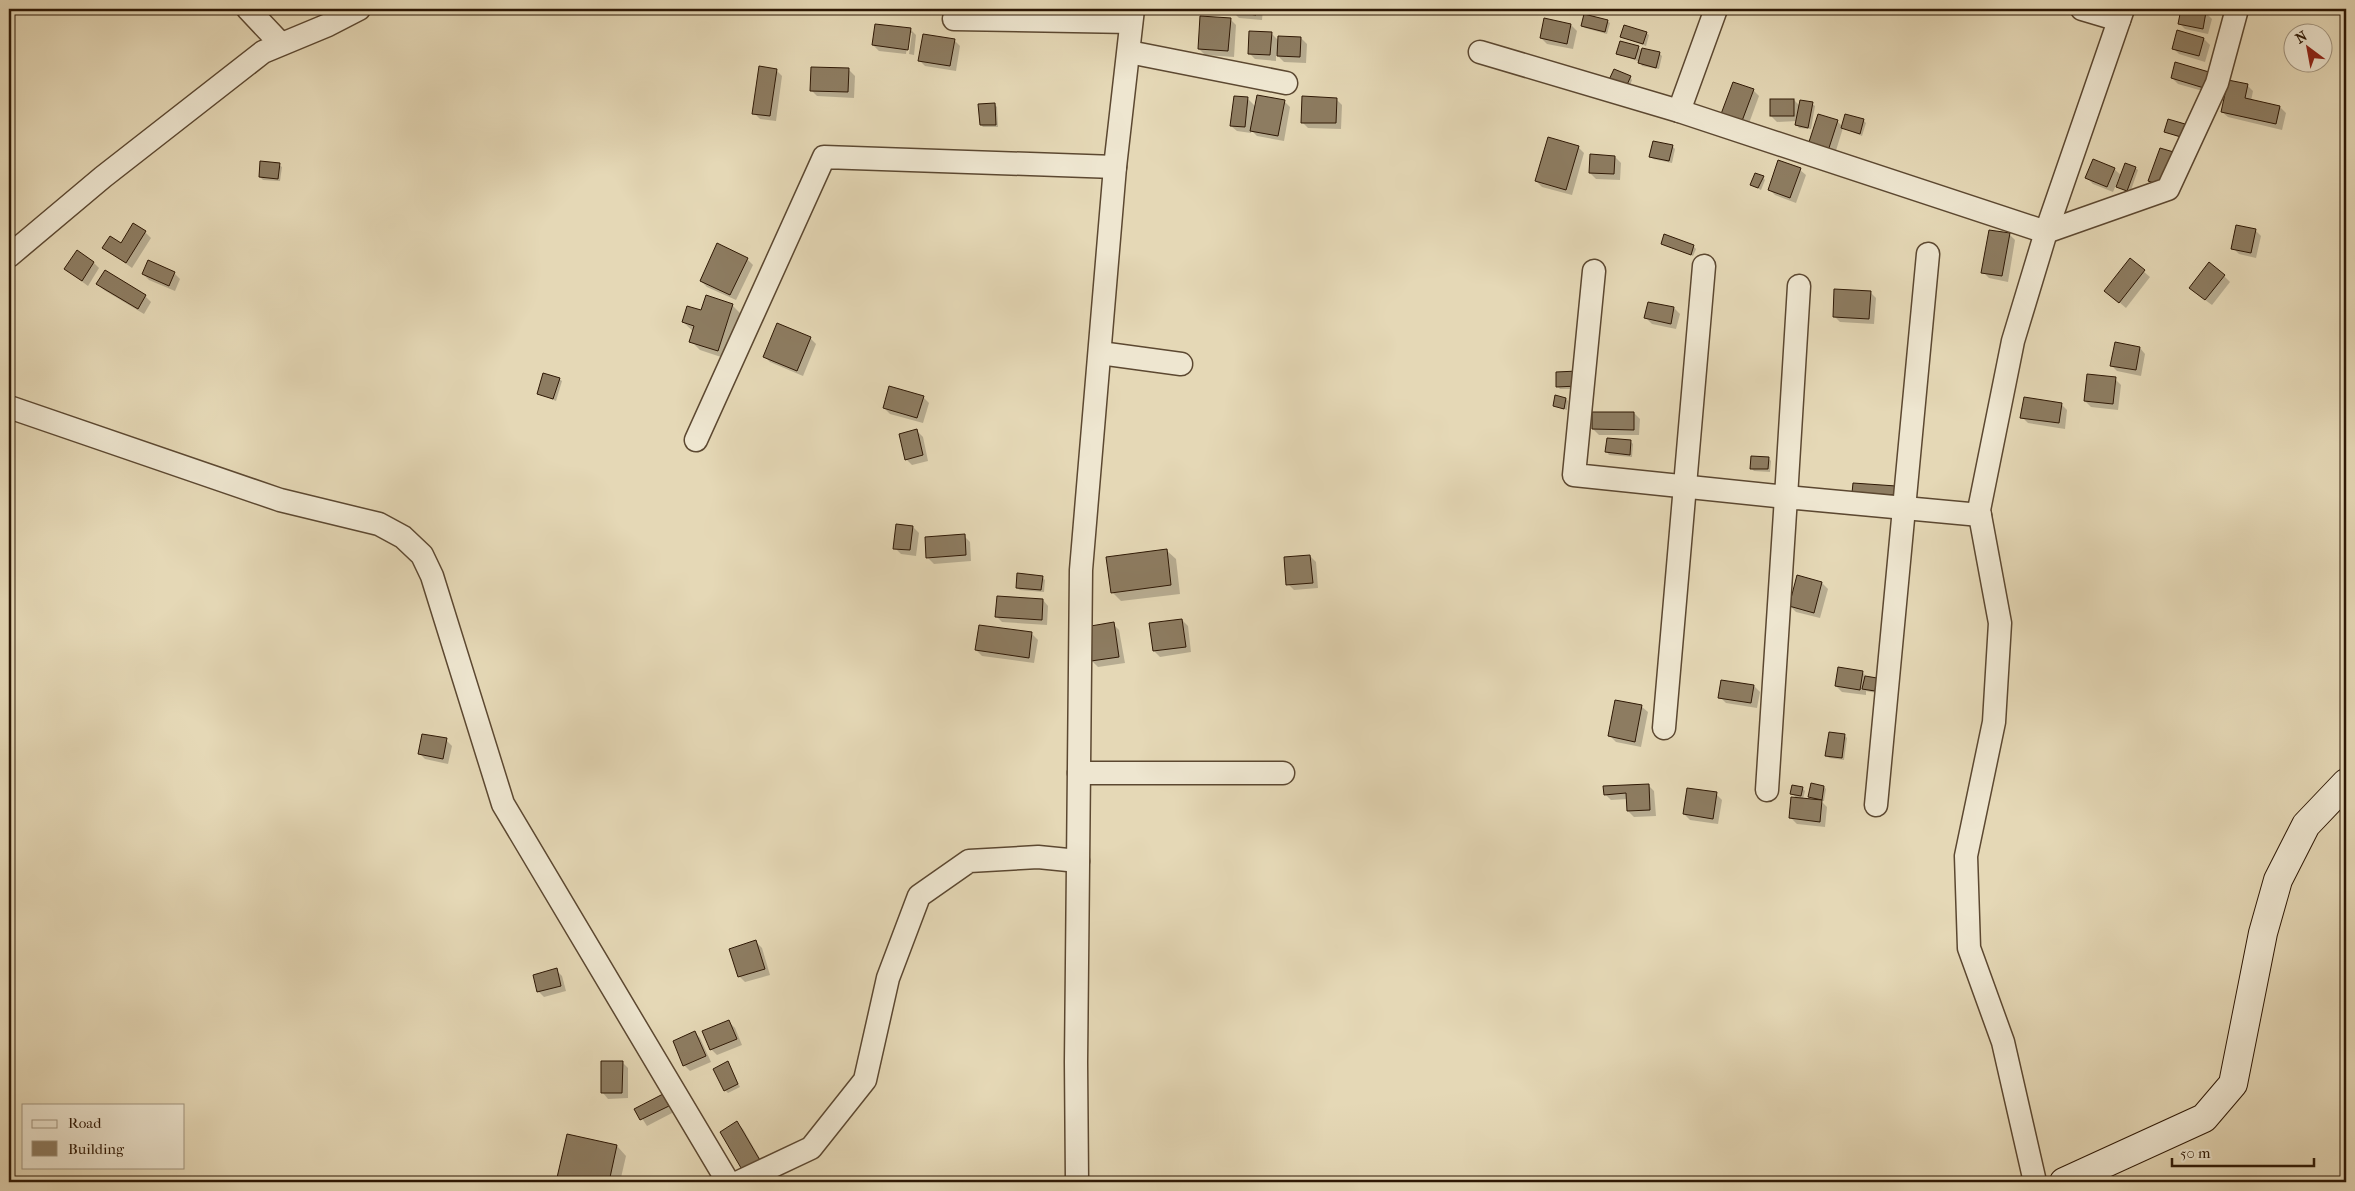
<svg xmlns="http://www.w3.org/2000/svg" width="2355" height="1191" viewBox="0 0 2355 1191" font-family="'IM FELL French Canon',serif">
	<rect width="100%" height="100%" fill="#e5d8b6"/>
	<filter id="stains"><feTurbulence type="fractalNoise" baseFrequency=".004" numOctaves="4"/><feColorMatrix values="0 0 0 0 .2 0 0 0 0 .09 0 0 0 0 .02 0 0 0 .5 -.17"/></filter>
	<radialGradient id="worn" r=".72"><stop offset=".6" stop-color="#630" stop-opacity="0"/><stop offset="1" stop-color="#630" stop-opacity=".3"/></radialGradient>
	<!-- shadow -->
	<g fill="#0003">
		<polygon points="1233,9 1263,9 1262,20 1239,18 1233,12"/>
		<polygon points="2182,9 2206,13 2212,19 2208,34 2185,29 2179,23"/>
		<polygon points="1230,19 1236,25 1234,57 1205,55 1199,49"/>
		<polygon points="1607,21 1610,23 1607,34 1585,28 1582,26"/>
		<polygon points="1571,25 1577,31 1573,49 1547,44 1541,38"/>
		<polygon points="910,29 916,35 914,55 909,54 912,33 909,33 906,54 879,51 873,45"/>
		<polygon points="1271,33 1279,41 1301,38 1307,44 1306,63 1284,62 1276,54 1276,61 1255,59 1249,53"/>
		<polygon points="1646,33 1649,35 1646,46 1622,37"/>
		<polygon points="2204,39 2210,45 2205,62 2179,54 2173,48"/>
		<polygon points="954,40 960,46 956,71 925,66 919,60"/>
		<polygon points="1638,47 1642,51 1659,53 1662,56 1659,69 1642,66 1640,62 1617,53"/>
		<polygon points="2176,63 2210,93 2178,84 2172,78"/>
		<polygon points="776,70 782,76 776,121 760,119 754,113"/>
		<polygon points="849,70 855,76 854,98 817,96 811,90"/>
		<polygon points="1630,77 1632,80 1628,91 1612,84"/>
		<polygon points="2247,85 2253,91 2251,101 2280,107 2286,113 2282,130 2228,117 2222,112"/>
		<polygon points="1753,90 1759,96 1748,126 1729,119"/>
		<polygon points="1248,99 1256,107 1284,101 1290,107 1284,141 1257,136 1251,130 1251,133 1237,131 1231,126"/>
		<polygon points="1336,99 1342,105 1341,129 1308,128 1302,122"/>
		<polygon points="1794,100 1800,106 1812,104 1815,106 1811,129 1799,128 1797,125 1797,121 1777,122 1771,116"/>
		<polygon points="994,104 997,107 998,127 983,127 981,125"/>
		<polygon points="1863,120 1866,123 1862,136 1843,128 1834,157 1815,151 1837,121 1843,127"/>
		<polygon points="2184,125 2187,128 2183,139 2165,131"/>
		<polygon points="1672,146 1675,149 1672,163 1653,159 1650,156"/>
		<polygon points="1578,147 1584,153 1572,195 1542,187 1536,181"/>
		<polygon points="1615,157 1621,163 1620,180 1596,179 1590,173"/>
		<polygon points="279,165 282,167 280,181 263,180 260,177"/>
		<polygon points="2135,168 2138,170 2130,193 2118,187 2121,178 2119,178 2113,192 2093,184 2087,178 2114,169 2122,176"/>
		<polygon points="1800,170 1806,175 1796,203 1775,195 1769,189"/>
		<polygon points="1763,177 1765,180 1761,190 1751,185"/>
		<polygon points="2255,230 2261,236 2256,258 2239,254 2233,248"/>
		<polygon points="145,232 151,238 132,268 104,248 122,244"/>
		<polygon points="2009,234 2015,240 2008,282 1989,278 1983,272"/>
		<polygon points="1662,243 1693,246 1696,249 1693,256"/>
		<polygon points="747,259 753,265 736,300 707,287 701,281"/>
		<polygon points="2130,260 2150,277 2126,308 2112,296"/>
		<polygon points="94,263 99,268 88,286 65,269"/>
		<polygon points="174,273 180,279 175,291 149,280 143,274"/>
		<polygon points="2224,276 2230,282 2212,305 2197,294"/>
		<polygon points="98,284 145,296 151,302 144,314 104,290"/>
		<polygon points="1870,292 1876,298 1874,324 1840,322 1834,316"/>
		<polygon points="732,305 741,314 727,359 700,350 691,341 694,332 683,322 702,312"/>
		<polygon points="1674,308 1680,314 1676,329 1652,324 1646,318"/>
		<polygon points="810,338 816,344 803,376 770,362 764,356"/>
		<polygon points="2140,348 2145,354 2141,376 2117,371 2111,365"/>
		<polygon points="1557,373 1580,389 1560,389 1558,387"/>
		<polygon points="559,379 562,381 556,401 538,393"/>
		<polygon points="2115,379 2121,385 2118,410 2091,407 2085,401"/>
		<polygon points="923,397 929,403 923,423 890,414 884,408"/>
		<polygon points="1566,399 1568,401 1567,410 1554,406"/>
		<polygon points="2061,404 2067,410 2065,429 2028,423 2022,417"/>
		<polygon points="1634,413 1640,419 1639,435 1599,435 1593,429"/>
		<polygon points="917,431 923,437 928,461 912,465 906,459"/>
		<polygon points="1631,442 1633,444 1632,457 1609,455 1607,452"/>
		<polygon points="1768,458 1771,461 1770,472 1754,471 1751,468"/>
		<polygon points="913,527 919,533 916,556 901,554 895,548"/>
		<polygon points="964,536 970,542 971,561 934,564 928,558"/>
		<polygon points="1166,550 1176,559 1180,594 1121,601 1112,592"/>
		<polygon points="1310,556 1316,562 1318,588 1294,590 1288,584"/>
		<polygon points="1042,577 1045,580 1044,592 1020,590 1017,588"/>
		<polygon points="1822,583 1828,589 1820,618 1796,612 1790,606"/>
		<polygon points="1043,600 1048,606 1047,625 1002,622 996,616"/>
		<polygon points="1182,620 1188,626 1191,652 1160,657 1154,651"/>
		<polygon points="1113,624 1119,630 1125,663 1098,667 1092,661"/>
		<polygon points="980,626 1032,634 1038,640 1034,663 982,656 976,650"/>
		<polygon points="1863,673 1868,678 1877,679 1877,693 1866,691 1866,695 1842,692 1836,686"/>
		<polygon points="1754,686 1760,692 1757,708 1726,703 1720,697"/>
		<polygon points="1616,702 1642,707 1648,712 1641,747 1616,742 1610,736"/>
		<polygon points="1844,735 1847,738 1844,760 1829,758 1827,755"/>
		<polygon points="446,740 452,746 448,764 425,759 419,753"/>
		<polygon points="1648,785 1654,791 1656,816 1634,817 1628,811 1628,799 1611,800 1605,794"/>
		<polygon points="1824,787 1826,789 1824,801 1821,801 1827,807 1825,827 1797,824 1791,818 1797,799 1792,793 1802,788 1805,791 1803,799 1813,800 1809,796"/>
		<polygon points="1716,794 1722,800 1718,824 1690,820 1684,814"/>
		<polygon points="756,942 762,948 770,975 745,982 739,976"/>
		<polygon points="556,970 562,976 566,991 544,997 538,991"/>
		<polygon points="729,1022 735,1028 742,1045 717,1055 711,1049"/>
		<polygon points="695,1033 700,1038 711,1062 690,1071 684,1065"/>
		<polygon points="622,1062 628,1068 628,1098 608,1099 603,1093"/>
		<polygon points="730,1066 740,1087 728,1093 725,1090"/>
		<polygon points="662,1096 674,1112 647,1126 636,1109"/>
		<polygon points="737,1123 743,1129 766,1169 751,1178"/>
		<polygon points="567,1136 617,1146 626,1156 620,1182 557,1182"/>
	</g>
	<!-- building -->
	<g fill="#8d7c61" stroke="#2e1805">
		<polygon points="1232,9 1257,9 1256,15 1232,12"/>
		<polygon points="2181,9 2206,12 2203,29 2178,24"/>
		<polygon points="1584,14 1608,20 1605,32 1581,26"/>
		<polygon points="1200,16 1231,18 1228,51 1198,49"/>
		<polygon points="1544,18 1571,24 1567,44 1540,38"/>
		<polygon points="875,24 911,28 908,50 872,45"/>
		<polygon points="1624,25 1647,32 1643,44 1620,37"/>
		<polygon points="2177,30 2204,38 2199,56 2172,49"/>
		<polygon points="1249,31 1272,32 1270,55 1248,54"/>
		<polygon points="923,34 955,39 950,66 918,61"/>
		<polygon points="1278,36 1301,37 1300,57 1277,56"/>
		<polygon points="1620,41 1639,46 1635,59 1616,54"/>
		<polygon points="1642,48 1660,52 1656,68 1638,63"/>
		<polygon points="2175,62 2209,72 2204,88 2171,78"/>
		<polygon points="759,66 777,69 770,116 752,114"/>
		<polygon points="811,67 849,68 848,92 810,91"/>
		<polygon points="1614,69 1631,76 1625,89 1608,82"/>
		<polygon points="2228,80 2248,84 2245,98 2280,106 2276,124 2221,112"/>
		<polygon points="1733,82 1754,89 1742,121 1721,114"/>
		<polygon points="1257,95 1285,100 1278,136 1250,131"/>
		<polygon points="1234,96 1248,97 1245,127 1230,126"/>
		<polygon points="1302,96 1337,98 1336,123 1301,123"/>
		<rect x="1770" y="99" width="24" height="17"/>
		<polygon points="1800,100 1813,102 1808,128 1795,125"/>
		<polygon points="995,103 996,125 980,125 978,104"/>
		<polygon points="1818,114 1838,120 1828,151 1808,145"/>
		<polygon points="1845,114 1864,119 1860,134 1841,128"/>
		<polygon points="2168,119 2185,124 2181,137 2164,132"/>
		<polygon points="1548,137 1579,146 1566,190 1535,181"/>
		<polygon points="1653,141 1673,145 1669,161 1649,157"/>
		<polygon points="2160,148 2177,153 2165,187 2148,181"/>
		<polygon points="1590,154 1615,156 1614,174 1589,173"/>
		<polygon points="2093,159 2115,168 2107,187 2085,178"/>
		<polygon points="1778,160 1801,168 1790,198 1768,190"/>
		<polygon points="260,161 280,163 278,179 259,177"/>
		<polygon points="2125,163 2136,167 2127,191 2116,187"/>
		<polygon points="1755,173 1764,176 1758,188 1750,185"/>
		<polygon points="133,223 146,231 126,263 102,248 110,236 121,243"/>
		<polygon points="2236,225 2256,229 2251,253 2231,249"/>
		<polygon points="1989,230 2010,233 2002,276 1981,273"/>
		<polygon points="1664,234 1694,245 1691,255 1661,244"/>
		<polygon points="717,243 748,258 730,295 700,281"/>
		<polygon points="77,250 94,262 82,281 64,269"/>
		<polygon points="2130,258 2145,270 2119,303 2104,291"/>
		<polygon points="148,260 175,272 169,286 142,274"/>
		<polygon points="2209,262 2225,275 2205,300 2189,288"/>
		<polygon points="105,270 146,295 138,309 96,284"/>
		<polygon points="1834,289 1871,291 1869,319 1833,317"/>
		<polygon points="706,295 733,304 718,351 689,342 694,326 682,322 687,306 701,310"/>
		<polygon points="1648,302 1674,307 1671,324 1644,318"/>
		<polygon points="777,323 811,337 797,371 763,357"/>
		<polygon points="2115,342 2140,347 2136,370 2110,366"/>
		<polygon points="1578,371 1578,386 1556,387 1556,372"/>
		<polygon points="543,373 560,378 553,399 537,394"/>
		<polygon points="2087,374 2116,377 2113,404 2084,401"/>
		<polygon points="889,386 924,396 917,418 883,408"/>
		<polygon points="1555,395 1566,398 1564,409 1553,406"/>
		<polygon points="2024,397 2062,403 2059,423 2020,418"/>
		<polygon points="1592,412 1634,412 1634,430 1592,429"/>
		<polygon points="917,429 923,455 905,460 899,434"/>
		<polygon points="1607,438 1631,440 1630,455 1605,452"/>
		<polygon points="1751,456 1769,457 1768,469 1750,469"/>
		<polygon points="1853,483 1896,486 1896,495 1852,493"/>
		<polygon points="896,524 913,526 910,550 893,549"/>
		<polygon points="965,534 966,555 926,558 925,537"/>
		<polygon points="1167,549 1171,585 1111,593 1106,557"/>
		<polygon points="1310,555 1313,583 1286,585 1284,557"/>
		<polygon points="1017,573 1043,576 1041,590 1016,588"/>
		<polygon points="1797,575 1822,582 1814,613 1789,606"/>
		<polygon points="997,596 1043,599 1042,620 995,617"/>
		<polygon points="1182,619 1186,647 1153,651 1149,623"/>
		<polygon points="1114,622 1119,657 1091,661 1085,627"/>
		<polygon points="979,625 1032,632 1029,658 975,650"/>
		<polygon points="1838,667 1863,671 1860,690 1835,686"/>
		<polygon points="1865,676 1877,678 1875,691 1862,689"/>
		<polygon points="1721,680 1754,685 1751,703 1718,698"/>
		<polygon points="1615,700 1642,705 1635,742 1608,736"/>
		<polygon points="1829,732 1845,734 1842,758 1825,756"/>
		<polygon points="422,734 447,738 443,759 418,754"/>
		<polygon points="1811,783 1824,786 1822,800 1808,797"/>
		<polygon points="1649,784 1650,810 1627,811 1626,793 1604,795 1603,786"/>
		<polygon points="1792,785 1803,787 1801,796 1790,794"/>
		<polygon points="1687,788 1717,792 1713,819 1683,814"/>
		<polygon points="1791,797 1822,800 1820,822 1789,818"/>
		<polygon points="756,940 765,969 738,977 729,949"/>
		<polygon points="557,968 561,986 537,992 533,975"/>
		<polygon points="729,1020 737,1039 710,1050 702,1031"/>
		<polygon points="695,1031 706,1056 683,1066 673,1041"/>
		<polygon points="601,1061 623,1061 622,1093 601,1093"/>
		<polygon points="728,1061 738,1084 724,1091 713,1069"/>
		<polygon points="663,1094 669,1106 640,1120 634,1109"/>
		<polygon points="737,1121 761,1162 744,1173 720,1132"/>
		<polygon points="567,1134 617,1145 609,1182 556,1182"/>
	</g>
	<g fill="none" stroke-linecap="round" stroke-linejoin="round">
		<!-- street casing -->
		<g stroke="#5c4831" stroke-width="25">
			<g id="street">
				<polyline points="248,9 281,44"/>
				<polyline points="2082,9 2119,20"/>
				<polyline points="954,19 1131,22"/>
				<polyline points="1129,52 1286,83"/>
				<polyline points="1480,52 1679,111 2046,232 2168,189 2217,83 2237,9"/>
				<polyline points="1679,111 1716,9"/>
				<polyline points="9,256 103,177 263,52 328,25 359,9"/>
				<polyline points="1594,271 1574,475 1786,497 1799,286"/>
				<polyline points="1100,353 1181,364"/>
				<polyline points="9,407 280,500 379,524 403,537 422,555 432,576 503,804 728,1182"/>
				<polyline points="696,440 824,157 1115,167"/>
				<polyline points="1664,728 1704,266"/>
				<polyline points="1079,773 1283,773"/>
				<polyline points="1767,790 1786,497 1980,515"/>
				<polyline points="1876,805 1928,254"/>
				<polyline points="739,1182 811,1148 865,1080 888,978 919,896 969,861 1038,857 1078,861"/>
				<polyline points="1077,1182 1076,1062 1081,570 1115,167 1133,9"/>
				<polyline points="2035,1182 2003,1042 1969,948 1966,856 1994,722 2000,623 1979,510 2013,341 2046,232 2123,9"/>
			</g>
		</g>
		<!-- secondary casing -->
		<g stroke="#2e1805" stroke-width="30">
			<polyline id="secondary" points="2064,1182 2204,1118 2233,1084 2263,933 2278,880 2306,825 2346,783"/>
		</g>
		<!-- street -->
		<use href="#street" stroke="#eee6d0" stroke-width="22"/>
		<!-- secondary -->
		<use href="#secondary" stroke="#eee6d0" stroke-width="28"/>
	</g>
	<!-- margin -->
	<rect width="2355" height="1191" fill="none" stroke="#e5d8b6" stroke-width="30"/>
	<rect x="10" y="10" width="2335" height="1171" fill="none" stroke="#2e1805" stroke-width="2.5"/>
	<rect x="15" y="15" width="2325" height="1161" fill="none" stroke="#2e1805"/>
	<!-- legend -->
	<rect x="22" y="1104" width="162" height="65" fill="#eee6d0" stroke="#a1947f"/>
	<rect x="32" y="1120" width="25" height="8" fill="#eee6d0" stroke="#a1947f"/>
	<text x="68" y="1128" font-size="15" fill="#2e1805">Road</text>
	<rect x="32" y="1141" width="25" height="15" fill="#8d7c61" stroke="#a1947f"/>
	<text x="68" y="1154" font-size="15" fill="#2e1805">Building</text>
	<!-- north arrow -->
	<g transform="translate(2308 48) rotate(328)"><circle r="24" fill="#eee6d0" stroke="#a1947f"/>
	<path d="M0-4L9 19L0 12L-9 19Z" fill="#8f2418"/>
	<text y="-8" font-size="14" font-weight="bold" text-anchor="middle" fill="#2e1805">N</text>
	</g>
	<!-- scale -->
	<path d="M2172 1158v8h142v-8" fill="none" stroke="#2e1805" stroke-width="2.5"/>
	<text x="2180" y="1158" font-size="15" fill="#2e1805" stroke="#eee6d0" stroke-width="4" paint-order="stroke">50 m</text>
	<rect width="100%" height="100%" filter="url(#stains)"/>
	<rect width="100%" height="100%" fill="url(#worn)"/>
</svg>
